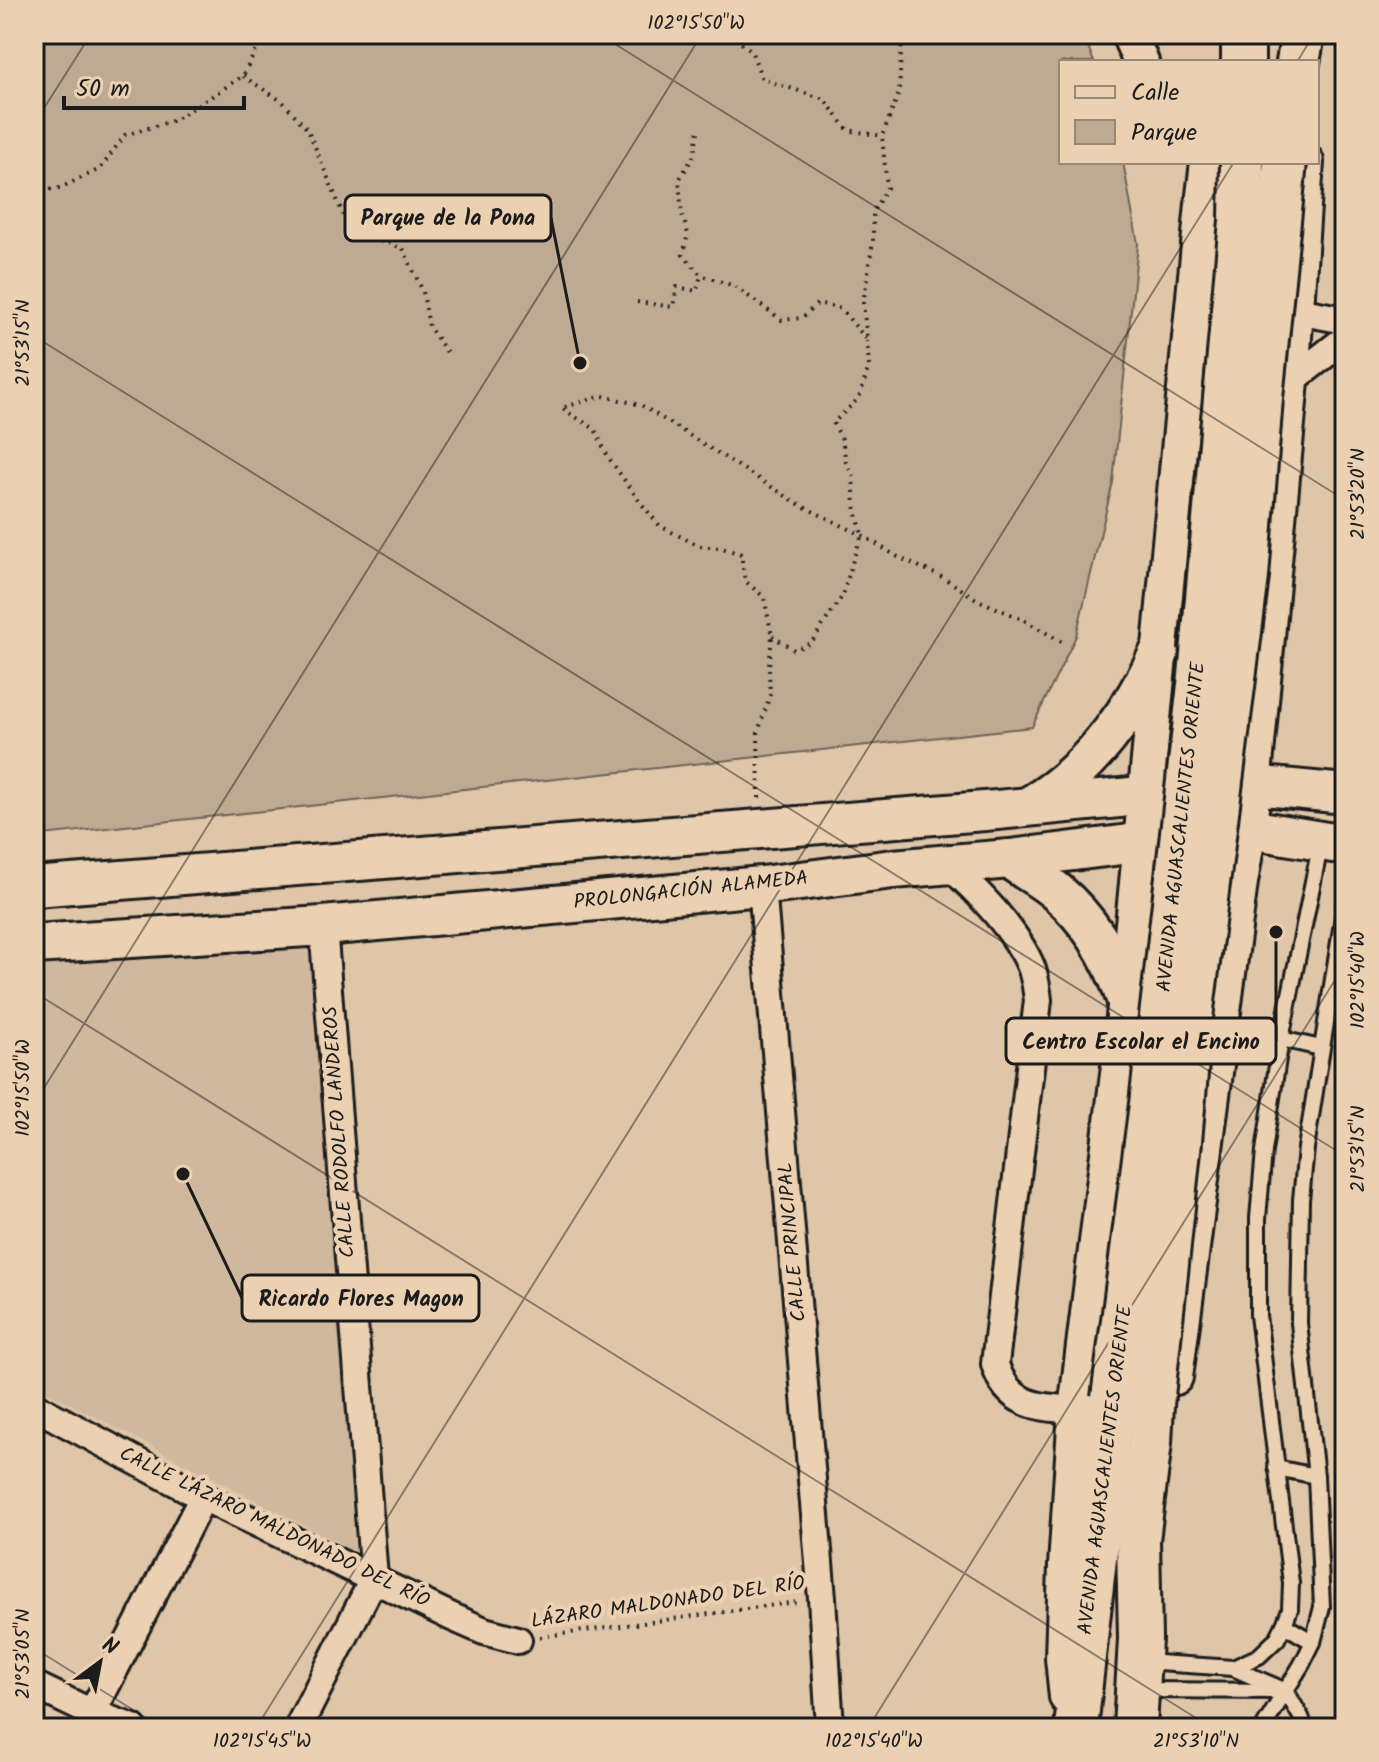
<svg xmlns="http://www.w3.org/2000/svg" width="1379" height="1762" viewBox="0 0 1379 1762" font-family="Kalam,sans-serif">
	<rect width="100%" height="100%" fill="#dfc6a9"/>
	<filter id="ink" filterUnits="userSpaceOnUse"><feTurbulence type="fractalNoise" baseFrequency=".0125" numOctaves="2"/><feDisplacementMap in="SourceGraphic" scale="16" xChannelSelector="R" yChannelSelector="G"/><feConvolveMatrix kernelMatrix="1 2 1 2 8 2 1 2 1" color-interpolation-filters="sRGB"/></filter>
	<g filter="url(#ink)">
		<!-- built -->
		<polygon fill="#cfb89d" points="318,948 355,1552 34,1385 34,964"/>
		<!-- park -->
		<polygon fill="#beaa92" stroke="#6d6357" stroke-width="2" points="34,34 1083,34 1094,62 1061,62 1061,162 1123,162 1138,244 1113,482 1076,636 1032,727 34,836"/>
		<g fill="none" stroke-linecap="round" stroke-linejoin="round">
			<!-- service casing -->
			<g stroke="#1c1c1c" stroke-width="20">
				<g id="service">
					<polyline points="1281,1039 1321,1048"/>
					<polyline points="1276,1468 1316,1476"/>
					<polyline points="1284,1625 1313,1642"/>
					<polyline points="1143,1662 1233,1668 1259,1656 1277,1639 1284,1625 1290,1609 1291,1583 1258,1315 1258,1218 1264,1151 1281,1039 1321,842"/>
					<polyline points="1233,1668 1286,1691 1301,1717 1305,1728"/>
					<polyline points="1139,1690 1286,1691"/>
					<polyline points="1263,1728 1302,1664 1313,1642 1322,1607 1316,1476 1299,1323 1301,1200 1306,1148 1345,904"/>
				</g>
			</g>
			<!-- minor casing -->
			<g stroke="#1c1c1c" stroke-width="32">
				<g id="minor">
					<polyline points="1297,311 1345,320"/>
					<polyline points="1291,381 1345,339"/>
					<path d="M 947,864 C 977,890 1017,931 1032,969 C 1035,979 1037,990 1038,1000 L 995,1364 C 1007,1406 1038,1407 1076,1410"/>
					<polyline points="762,886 822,1598 830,1728"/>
					<polyline points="34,1406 203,1497 452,1617 484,1631 518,1640"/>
					<polyline points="34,1685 92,1713 133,1728"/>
					<polyline points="92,1713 203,1497"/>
					<polyline points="300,1724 374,1578 323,926"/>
				</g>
			</g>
			<!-- tertiary casing -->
			<g stroke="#1c1c1c" stroke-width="40">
				<g id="tertiary">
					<polyline points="1129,34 1141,62"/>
					<polyline points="1175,1377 1240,882 1249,829 1291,381 1306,162"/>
					<polyline points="1067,1697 1063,1658 1066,1566 1076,1410 1120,1058 1203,204 1208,162"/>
				</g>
			</g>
			<!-- secondary casing -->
			<g stroke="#1c1c1c" stroke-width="44">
				<g id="secondary">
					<path d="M 1031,805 C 1090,771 1130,714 1159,653"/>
					<path d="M 1010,859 C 1025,871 1042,879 1057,892 C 1090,920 1111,955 1125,996"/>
					<polyline points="34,887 997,810 1253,785 1345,794"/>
					<polyline points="34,944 323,926 762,886 893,869 1010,859 1249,829 1345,845"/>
				</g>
			</g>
			<!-- primary casing -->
			<g stroke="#1c1c1c" stroke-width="48">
				<g id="primary">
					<polyline points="1243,62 1243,34"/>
					<polyline points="1298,62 1303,34"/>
					<polyline points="1076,1728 1113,1398"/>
					<polyline points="1135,1728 1140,1639 1138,1540 1150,1442 1152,1405"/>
				</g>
			</g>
			<!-- path -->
			<g stroke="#1c1c1c" stroke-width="4" stroke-dasharray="2 6" stroke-linecap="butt">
				<polyline points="728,34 751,50 762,79 824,99 848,130 882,136 899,93 902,34"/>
				<polyline points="243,76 283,102 308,130 343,214 364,236 403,248 423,292 429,327 449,355"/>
				<polyline points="698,132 693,157 679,180 682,214 688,234 683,255 701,275 734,286 782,320 802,318 818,303 841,309 867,340 863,303 873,241 873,211 887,188 882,136"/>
				<polyline points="34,191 60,188 100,169 125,135 175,120 243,76 264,34"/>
				<polyline points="637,302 673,307 677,287 697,291 701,275"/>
				<polyline points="772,636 794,650 811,643 843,595 853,560 862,535 855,506 853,476 846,462 842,439 833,423 859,398 869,366 867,341"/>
				<polyline points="759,798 758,732 770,695 769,667 772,636 764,597 745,581 741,554 722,548 699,546 660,526 640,502 608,457 595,429 561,408 603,396 641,405 802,506 862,535 898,557 944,578 978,600 1022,619 1064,643"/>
				<polyline points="540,1637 797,1602"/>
			</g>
			<!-- service -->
			<use href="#service" stroke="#ebd1b2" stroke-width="14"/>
			<!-- minor -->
			<use href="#minor" stroke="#ebd1b2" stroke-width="26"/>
			<!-- tertiary -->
			<use href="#tertiary" stroke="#ebd1b2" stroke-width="34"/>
			<!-- secondary -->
			<use href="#secondary" stroke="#ebd1b2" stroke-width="38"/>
			<!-- primary -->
			<use href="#primary" stroke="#ebd1b2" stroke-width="42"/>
			<!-- primary-bridge casing -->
			<g stroke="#1c1c1c" stroke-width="48" stroke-linecap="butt">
				<g id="primary-bridge">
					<polyline points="1113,1398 1151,1104 1200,676 1241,221 1242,162"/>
					<polyline points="1152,1405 1180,1141 1191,1017 1247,576 1261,398 1285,162"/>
				</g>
			</g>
			<!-- primary-bridge -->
			<use href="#primary-bridge" stroke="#ebd1b2" stroke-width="42"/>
		</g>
	</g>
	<!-- ticks -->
	<path fill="none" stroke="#1c1c1c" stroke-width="2" stroke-opacity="0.45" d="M 599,34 L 1345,500M 1297,62 L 1314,34M 34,124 L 91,34M 34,336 L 1345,1156M 34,992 L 1212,1728M 34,1104 L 702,34M 34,1648 L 162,1728M 256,1728 L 1234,162M 868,1728 L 1345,964"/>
	<g text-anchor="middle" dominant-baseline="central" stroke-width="8" stroke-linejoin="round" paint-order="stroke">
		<!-- street labels -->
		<g font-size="20" fill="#1c1c1c" stroke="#ebd1b2">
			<text transform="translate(1182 827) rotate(-84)">AVENIDA AGUASCALIENTES ORIENTE</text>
			<text transform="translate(691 891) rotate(-6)">PROLONGACIÓN ALAMEDA</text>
			<text transform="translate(340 1132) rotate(-94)">CALLE RODOLFO LANDEROS</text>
			<text transform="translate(793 1242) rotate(-95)">CALLE PRINCIPAL</text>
			<text transform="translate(1106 1470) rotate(-83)">AVENIDA AGUASCALIENTES ORIENTE</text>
			<text transform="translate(274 1528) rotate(26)">CALLE LÁZARO MALDONADO DEL RÍO</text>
			<text transform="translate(668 1603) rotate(-8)">LÁZARO MALDONADO DEL RÍO</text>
		</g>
	</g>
	<!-- callouts -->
	<path fill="none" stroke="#1c1c1c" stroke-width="3" d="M580 363L551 218M1276 932L1276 1041M183 1174L242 1298"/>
	<g fill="#1c1c1c" stroke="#ebd1b2" stroke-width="3">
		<circle cx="580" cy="363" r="8"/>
		<circle cx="1276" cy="932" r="8"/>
		<circle cx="183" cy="1174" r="8"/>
	</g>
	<g fill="#ebd1b2" stroke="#1c1c1c" stroke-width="3">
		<rect x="345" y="195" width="206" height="46" rx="8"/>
		<rect x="1006" y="1018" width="270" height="46" rx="8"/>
		<rect x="242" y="1275" width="237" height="46" rx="8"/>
	</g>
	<g font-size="22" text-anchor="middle" font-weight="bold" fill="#1c1c1c">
		<text x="448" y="225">Parque de la Pona</text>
		<text x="1141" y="1049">Centro Escolar el Encino</text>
		<text x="361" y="1306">Ricardo Flores Magon</text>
	</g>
	<!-- margin -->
	<rect width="1379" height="1762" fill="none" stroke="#ebd1b2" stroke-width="88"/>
	<!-- legend -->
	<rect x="1059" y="60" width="260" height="104" fill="#ebd1b2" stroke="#988976" stroke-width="2"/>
	<rect x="1075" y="86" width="40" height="12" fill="#ebd1b2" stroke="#988976" stroke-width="2"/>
	<text x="1131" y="100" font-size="24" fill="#1c1c1c">Calle</text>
	<rect x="1075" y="120" width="40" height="24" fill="#beaa92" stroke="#988976" stroke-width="2"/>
	<text x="1131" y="140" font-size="24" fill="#1c1c1c">Parque</text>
	<!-- north arrow -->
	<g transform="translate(100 1662) rotate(32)" stroke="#ebd1b2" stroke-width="6" paint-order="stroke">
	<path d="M0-6L14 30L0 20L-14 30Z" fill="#1c1c1c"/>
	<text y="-12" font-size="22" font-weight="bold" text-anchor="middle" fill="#1c1c1c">N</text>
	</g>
	<!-- scale -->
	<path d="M64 96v12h180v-12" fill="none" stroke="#1c1c1c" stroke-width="4"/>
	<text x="76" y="96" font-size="24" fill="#1c1c1c" stroke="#ebd1b2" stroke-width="6" paint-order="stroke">50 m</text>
	<rect x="44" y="44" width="1291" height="1674" fill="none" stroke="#1c1c1c" stroke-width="3"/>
	<g font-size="20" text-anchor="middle" fill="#1c1c1c">
		<text x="696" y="29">102°15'50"W</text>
		<text transform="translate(22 343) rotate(-90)" y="7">21°53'15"N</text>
		<text transform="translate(1357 494) rotate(-90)" y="7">21°53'20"N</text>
		<text transform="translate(1357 980) rotate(-90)" y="7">102°15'40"W</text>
		<text transform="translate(22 1088) rotate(-90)" y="7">102°15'50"W</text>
		<text transform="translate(1357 1149) rotate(-90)" y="7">21°53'15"N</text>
		<text transform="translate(22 1654) rotate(-90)" y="7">21°53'05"N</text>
		<text x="262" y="1747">102°15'45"W</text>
		<text x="874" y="1747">102°15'40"W</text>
		<text x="1196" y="1747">21°53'10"N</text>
	</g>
</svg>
